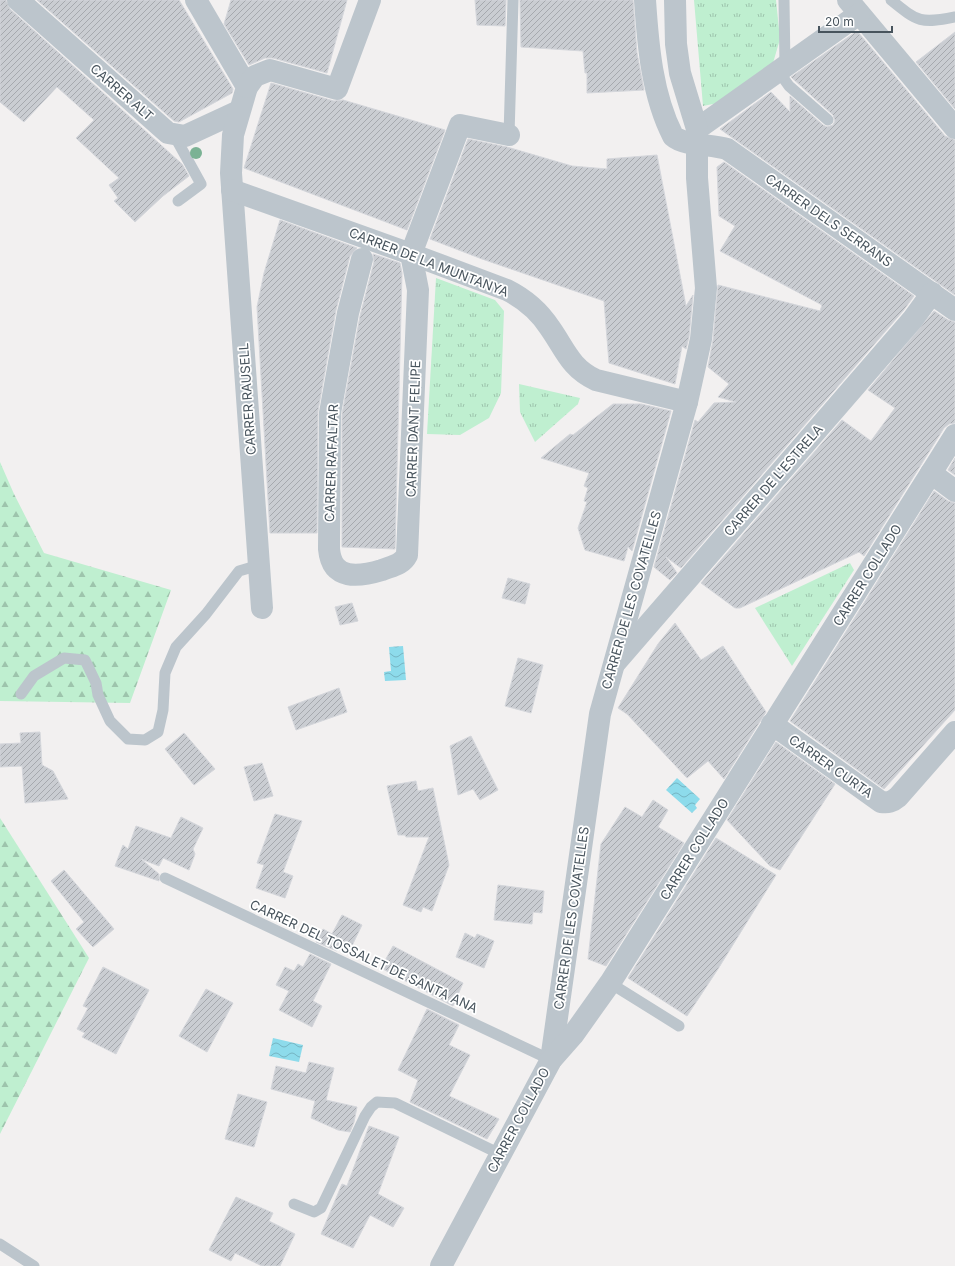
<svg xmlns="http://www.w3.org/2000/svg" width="955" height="1266" viewBox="0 0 955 1266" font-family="Inter,sans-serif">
	<defs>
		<pattern id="forest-firs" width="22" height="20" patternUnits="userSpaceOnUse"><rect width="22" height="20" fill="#bfefd0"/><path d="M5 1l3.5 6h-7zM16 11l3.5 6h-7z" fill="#9dc4ac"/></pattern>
		<pattern id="park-tufts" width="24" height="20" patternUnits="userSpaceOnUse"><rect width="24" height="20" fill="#bfefd0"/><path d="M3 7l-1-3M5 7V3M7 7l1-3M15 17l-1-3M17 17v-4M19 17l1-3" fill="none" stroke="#9dc4ac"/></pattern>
		<pattern id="water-waves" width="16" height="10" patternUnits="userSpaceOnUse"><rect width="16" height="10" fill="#8ddbeb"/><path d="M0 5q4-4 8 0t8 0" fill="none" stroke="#75b4c2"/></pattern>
		<pattern id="building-hatch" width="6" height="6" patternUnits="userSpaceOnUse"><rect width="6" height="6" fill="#cacdd2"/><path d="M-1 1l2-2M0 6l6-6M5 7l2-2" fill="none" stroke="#a6a9ae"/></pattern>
	</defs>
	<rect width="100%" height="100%" fill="#f2f0f0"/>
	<!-- forest -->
	<g fill="url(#forest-firs)">
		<polygon points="0,462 14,494 44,553 171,590 130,703 0,701"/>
		<polygon points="0,818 89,958 0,1134"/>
	</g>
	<!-- park -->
	<g fill="url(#park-tufts)">
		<polygon points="694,0 776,0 780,39 773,63 718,103 703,106"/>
		<polygon points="436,278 495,300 504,311 501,393 489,418 460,435 427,434"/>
		<polygon points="519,384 580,398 578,404 535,442 520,412"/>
		<polygon points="850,563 854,570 792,666 755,608"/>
	</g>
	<!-- water -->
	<g fill="url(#water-waves)">
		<polygon points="403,646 406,680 385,681 384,672 391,671 389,647"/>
		<polygon points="677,778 700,799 695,805 697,808 692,813 666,790"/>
		<polygon points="273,1038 303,1045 299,1062 269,1056"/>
	</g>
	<!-- building -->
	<g fill="url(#building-hatch)" stroke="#d4d6db">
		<polygon points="0,0 6,0 10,9 182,164 189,176 163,196 135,222 114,201 118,198 109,185 119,178 76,138 94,120 57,87 24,122 0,102"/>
		<polygon points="37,0 179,0 233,89 232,93 179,122 174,121"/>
		<polygon points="231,0 347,0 327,73 273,58 265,58 249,65 224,24"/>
		<polygon points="475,0 506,0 505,26 477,25"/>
		<polygon points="520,0 633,0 637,53 644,90 587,93 587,73 585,73 583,51 521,47"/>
		<polygon points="857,31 945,136 955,140 955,295 720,129 771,92 790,112 790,96 823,125 827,127 833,125 835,121 833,115 791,77"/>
		<polygon points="955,32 955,109 916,62"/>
		<polygon points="271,83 334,101 343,100 445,130 407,230 244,168"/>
		<polygon points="468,139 507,147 572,166 607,169 607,159 657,155 686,306 693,295 689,337 686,349 682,346 675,384 609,363 604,301 482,259 430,239"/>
		<polygon points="724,162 914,296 903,311 681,568 666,557 677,573 670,580 654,567 695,420 698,422 714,403 736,402 718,397 729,384 708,367 713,340 718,285 820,311 822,305 720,251 735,226 719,216 717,167"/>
		<polygon points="280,220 357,248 350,256 336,310 318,411 317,533 270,533 257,307 264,273"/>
		<polygon points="373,254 400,263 402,273 395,549 342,547 342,414 360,316 374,262"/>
		<polygon points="934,311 948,320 955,322 955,423 949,424 944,428 864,556 859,552 740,608 735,608 701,583 842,420 871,441 895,408 868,390"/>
		<polygon points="613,404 641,404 671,411 632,551 628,547 624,561 585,550 578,528 587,502 584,501 588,488 584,486 589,473 541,458 570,434 573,435"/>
		<polygon points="955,458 955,475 948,470"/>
		<polygon points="934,491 948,501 955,503 955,710 884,789 790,721"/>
		<polygon points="508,578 530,584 525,604 502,598"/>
		<polygon points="352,603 358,621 340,625 335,607"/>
		<polygon points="675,623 701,660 723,646 766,712 724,779 708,761 687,778 627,714 618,708 658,644"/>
		<polygon points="518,658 543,665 531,713 505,706"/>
		<polygon points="339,688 347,712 296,730 288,707"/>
		<polygon points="40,732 42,765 53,771 68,799 25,803 22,766 0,767 0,744 21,743 20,733"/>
		<polygon points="184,733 215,769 194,785 165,749"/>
		<polygon points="471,736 498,790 480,800 473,789 458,795 450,746"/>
		<polygon points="776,742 835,784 780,870 770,866 727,820"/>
		<polygon points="262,763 273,796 254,801 244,767"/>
		<polygon points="416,781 418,791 433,788 449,865 432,911 423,907 421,912 403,905 429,837 406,837 405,835 398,835 387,786"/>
		<polygon points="653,800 668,810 658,827 684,843 606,966 588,959 601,844 625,807 642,817"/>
		<polygon points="275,814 302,821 283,872 293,876 285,898 256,888 264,865 257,863"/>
		<polygon points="181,817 203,828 193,849 195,854 189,870 163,858 159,866 141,859 159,874 159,881 115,866 123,845 128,849 136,826 171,838"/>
		<polygon points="716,838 776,875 718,969 687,1016 628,978"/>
		<polygon points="64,870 114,929 93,947 76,929 84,922 51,881"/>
		<polygon points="498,885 544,891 542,913 533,912 532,924 494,920"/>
		<polygon points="342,915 362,925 348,954 338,949 337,951 316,942 323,929 332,934"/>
		<polygon points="465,933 475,938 477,934 494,941 484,968 456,957"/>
		<polygon points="393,946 463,983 453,1006 381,968"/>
		<polygon points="310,954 331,964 313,1001 322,1006 312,1027 279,1010 289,991 276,985 285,967 294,971 298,964 303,967"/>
		<polygon points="103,967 149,990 116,1054 82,1037 85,1033 77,1029 88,1008 83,1006"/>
		<polygon points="206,989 233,1003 207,1052 179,1036"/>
		<polygon points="427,1009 459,1025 449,1045 470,1055 449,1096 499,1119 487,1139 410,1102 418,1080 398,1070"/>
		<polygon points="309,1062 334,1068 326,1100 357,1107 354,1122 350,1132 338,1130 311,1118 315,1101 271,1089 276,1066 306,1073"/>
		<polygon points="238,1094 267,1102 254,1147 225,1139"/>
		<polygon points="369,1126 399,1137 378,1194 404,1208 393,1227 370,1215 353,1248 321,1234 342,1184 347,1186"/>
		<polygon points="236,1197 273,1213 269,1221 295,1234 280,1266 262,1266 235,1253 231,1261 209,1250"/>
	</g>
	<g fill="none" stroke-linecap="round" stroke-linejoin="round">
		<!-- lane -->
		<g stroke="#bcc5cc" stroke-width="11">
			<polyline points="784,0 785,67"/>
			<path d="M 891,0 C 918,22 921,24 955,17"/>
			<polyline points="779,72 789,86 828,120"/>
			<polyline points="174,135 201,184 178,201"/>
			<polyline points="509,135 513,0"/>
			<polyline points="21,694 34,676 64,658 85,660 96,683 98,695 110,721 128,739 145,740 158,732 163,710 165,673 176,647 206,614 239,571 259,565"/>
			<polyline points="165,878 551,1060"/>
			<polyline points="610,983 679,1026"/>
			<polyline points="294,1204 314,1212 321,1208 365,1116 371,1107 377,1102 395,1103 500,1154"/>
			<polyline points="0,1244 34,1266"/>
		</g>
		<!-- street -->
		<g stroke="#bcc5cc" stroke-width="22">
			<polyline points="18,0 168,133 185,136 239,111"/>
			<polyline points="196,0 247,87 233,135 231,173 262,608"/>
			<path d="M 645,0 C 648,45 652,95 673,136 C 684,146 712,144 727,149 L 955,310"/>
			<polyline points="848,0 955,128"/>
			<polyline points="247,87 255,76 270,70 337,89 370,0"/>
			<polyline points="697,129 859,14"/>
			<path d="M 232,190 L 411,254 L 507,290 C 525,299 539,311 550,328 C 565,349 570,368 596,380 L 687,402"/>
			<path d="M 362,259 L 348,313 L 330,413 L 329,549 C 332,581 359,577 382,570 C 392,566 402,565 407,555 L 418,290 L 411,254 L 460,125 L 509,135"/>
			<polyline points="931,473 955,491"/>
			<polyline points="615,663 913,319 932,293"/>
			<path d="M 772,724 L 881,802 C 888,803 892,802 898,797 L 955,732"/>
			<polyline points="551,1060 600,714 687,402 701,339 706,288 697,178 697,129 680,73 676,44 675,0"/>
			<polyline points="441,1266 551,1060 573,1035 610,983 955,435"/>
		</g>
	</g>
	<!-- trees -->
	<circle fill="#7bb294" cx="196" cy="153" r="6"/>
	<g text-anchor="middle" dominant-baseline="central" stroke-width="3.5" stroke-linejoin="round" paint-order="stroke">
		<!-- street labels -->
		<g font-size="13" fill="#48545d" stroke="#fff">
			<text transform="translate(122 92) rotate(41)">CARRER ALT</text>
			<text transform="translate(829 220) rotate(35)">CARRER DELS SERRANS</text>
			<text transform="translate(429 262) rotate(21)">CARRER DE LA MUNTANYA</text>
			<text transform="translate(247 399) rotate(-94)">CARRER RAUSELL</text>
			<text transform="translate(413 429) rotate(-88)">CARRER DANT FELIPE</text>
			<text transform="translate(331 463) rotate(-88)">CARRER RAFALTAR</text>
			<text transform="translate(773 480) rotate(-49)">CARRER DE L'ESTRELA</text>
			<text transform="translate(867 575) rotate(-58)">CARRER COLLADO</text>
			<text transform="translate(631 600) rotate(-74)">CARRER DE LES COVATELLES</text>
			<text transform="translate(831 766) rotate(35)">CARRER CURTA</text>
			<text transform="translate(694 849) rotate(-58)">CARRER COLLADO</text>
			<text transform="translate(571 918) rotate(-82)">CARRER DE LES COVATELLES</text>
			<text transform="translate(364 956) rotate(25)">CARRER DEL TOSSALET DE SANTA ANA</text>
			<text transform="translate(518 1120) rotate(-62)">CARRER COLLADO</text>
		</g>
	</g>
	<!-- scale -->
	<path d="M819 26v6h73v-6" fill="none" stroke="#48545d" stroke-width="2"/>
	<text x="825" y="26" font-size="12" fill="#48545d" stroke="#ffffff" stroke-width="3" paint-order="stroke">20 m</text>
</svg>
